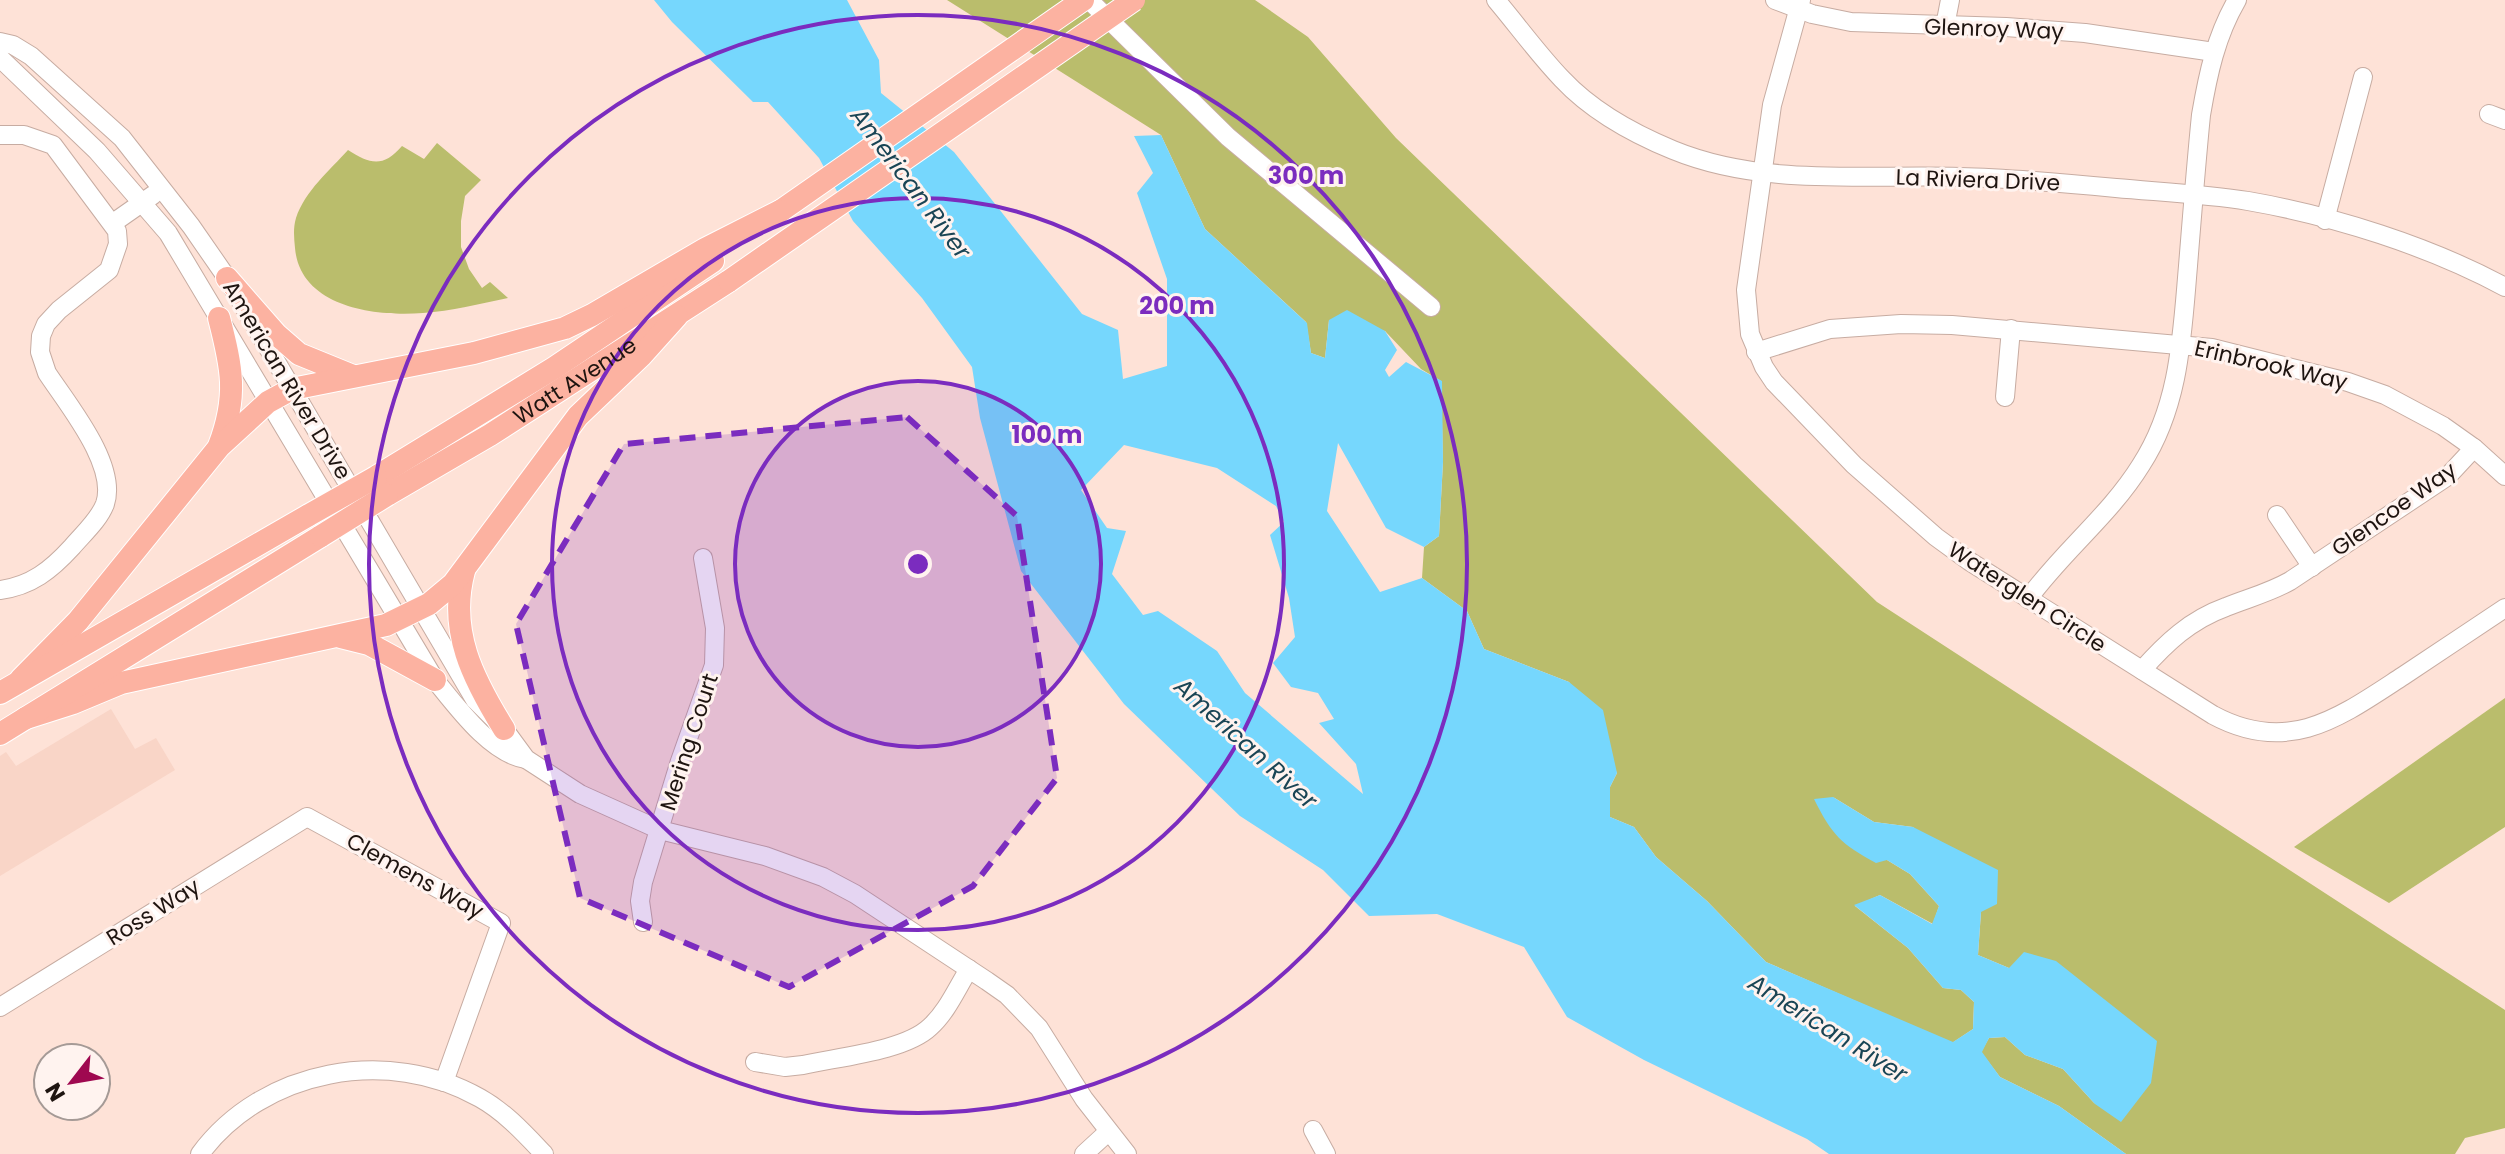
<svg xmlns="http://www.w3.org/2000/svg" width="2505" height="1154" viewBox="0 0 2505 1154" font-family="Poppins,sans-serif">
	<rect width="100%" height="100%" fill="#fee2d7"/>
	<!-- built -->
	<polygon fill="#f9d5c7" points="111,709 135,749 156,738 175,770 0,876 0,756 6,752 16,766"/>
	<!-- green -->
	<g fill="#babd6c">
		<polygon points="947,0 1255,0 1308,37 1396,138 1877,602 2505,1010 2505,1128 2465,1138 2455,1154 2126,1154 2059,1106 2000,1077 1981,1052 1989,1038 2005,1037 2025,1055 2063,1069 2095,1104 2009,968 1978,955 1981,912 1913,827 1874,822 1833,797 1887,860 1910,874 1939,906 1933,924 1880,895 1855,906 1908,948 1943,988 1961,990 1974,1002 1973,1029 1952,1043 1766,962 1707,901 1656,857 1634,827 1610,817 1610,787 1617,773 1569,682 1484,649 1467,611 1422,578 1424,547 1439,536 1443,462 1441,381 1421,369 1385,331 1329,320 1325,358 1311,353 1306,322 1205,229 1161,135"/>
		<path d="M 437,143 L 481,180 L 465,196 L 461,221 L 461,247 L 469,269 L 482,288 L 490,282 L 508,298 C 480,304 451,311 423,313 C 375,317 300,307 295,248 C 294,238 293,228 296,218 C 305,191 330,170 348,150 C 370,164 383,168 402,146 L 424,159 Z"/>
		<polygon points="2505,698 2505,827 2389,903 2294,847"/>
	</g>
	<!-- water -->
	<path fill="#76d7fd" fill-rule="evenodd" d="M 654,0 L 847,0 L 879,60 L 881,93 L 954,152 L 1082,314 L 1118,330 L 1123,379 L 1167,366 L 1167,279 L 1137,193 L 1153,173 L 1134,136 L 1161,135 L 1205,229 L 1307,323 L 1311,353 L 1325,358 L 1329,320 L 1347,310 L 1385,331 L 1397,350 L 1385,370 L 1389,377 L 1406,362 L 1442,381 L 1443,462 L 1439,536 L 1424,547 L 1386,528 L 1338,443 L 1327,511 L 1380,592 L 1422,578 L 1467,611 L 1484,649 L 1569,682 L 1603,710 L 1617,773 L 1610,787 L 1610,817 L 1634,827 L 1656,857 L 1707,901 L 1766,962 L 1953,1042 L 1973,1029 L 1974,1002 L 1961,990 L 1943,988 L 1908,948 L 1854,905 L 1880,895 L 1932,924 L 1939,906 L 1910,874 L 1887,860 L 1876,863 C 1841,844 1832,835 1814,799 L 1833,797 L 1874,822 L 1913,827 L 1998,870 L 1997,904 L 1981,912 L 1978,955 L 2009,968 L 2024,952 L 2056,961 L 2157,1041 L 2151,1083 L 2121,1122 L 2095,1104 L 2063,1069 L 2025,1055 L 2005,1037 L 1989,1038 L 1982,1052 L 2000,1077 L 2059,1106 L 2126,1154 L 1829,1154 L 1807,1139 L 1644,1060 L 1567,1017 L 1524,947 L 1437,914 L 1369,916 L 1323,870 L 1240,816 L 1124,704 L 1021,571 L 980,418 L 972,367 L 922,298 L 853,221 L 819,158 L 768,102 L 753,102 L 672,22 ZM 1124,445 L 1217,468 L 1276,506 L 1284,522 L 1270,535 L 1289,598 L 1295,637 L 1273,663 L 1291,687 L 1318,693 L 1334,719 L 1319,723 L 1356,764 L 1363,794 L 1245,693 L 1217,651 L 1158,611 L 1143,615 L 1112,574 L 1126,531 L 1107,528 L 1081,490 Z"/>
	<g fill="none" stroke-linecap="round" stroke-linejoin="round">
		<!-- minor casing -->
		<g stroke="#c7aca2" stroke-width="20">
			<g id="minor">
				<polyline points="1089,0 1228,137 1431,307"/>
				<path d="M 1496,0 C 1518,26 1538,54 1562,79 C 1591,110 1634,134 1673,150 C 1763,187 1865,174 1960,177 C 2012,178 2064,183 2116,188 C 2160,192 2205,194 2248,201 C 2334,216 2429,246 2505,287"/>
				<polyline points="1775,0 1812,14 1851,22 2006,27 2085,33 2214,52"/>
				<path d="M 1801,0 L 1772,105 L 1746,290 L 1750,334 L 1764,367 L 1774,382 L 1854,465 L 1936,537 L 1969,561 L 2213,715 C 2289,756 2340,717 2403,676 C 2437,653 2471,631 2505,608"/>
				<polyline points="1945,26 1950,0"/>
				<polyline points="0,42 13,45 31,56 122,138 191,226 227,278 475,700 504,729 526,759 580,794 660,830 765,856 823,877 855,894 987,981 1007,995 1039,1028 1084,1099 1127,1154"/>
				<path d="M 0,58 L 97,151 L 168,233 L 435,680 C 457,707 491,754 526,759"/>
				<polyline points="2489,114 2505,120"/>
				<path d="M 0,135 L 24,135 L 53,145 L 117,231 L 118,244 L 109,270 L 59,310 L 46,324 L 41,336 L 40,352 L 47,373 C 68,405 118,465 105,504 C 99,520 83,534 72,547 C 51,570 31,586 0,590"/>
				<polyline points="2325,220 2363,77"/>
				<polyline points="113,223 153,195"/>
				<polyline points="1756,352 1830,329 1901,324 1952,325 2212,348 2348,382 2385,395 2443,426 2474,448 2505,476"/>
				<polyline points="2005,397 2011,329"/>
				<polyline points="2277,515 2312,567"/>
				<path d="M 2028,599 C 2063,551 2110,515 2141,465 C 2180,405 2182,335 2188,266 C 2192,216 2196,165 2201,115 C 2208,74 2216,36 2237,0"/>
				<path d="M 2142,670 C 2166,643 2190,620 2226,607 C 2248,598 2269,593 2290,581 L 2448,476 L 2474,448"/>
				<polyline points="643,922 640,901 643,882 680,761 714,665 715,628 703,558"/>
				<polyline points="0,1007 307,817 501,923 444,1082"/>
				<path d="M 755,1062 L 785,1067 L 803,1065 C 838,1057 905,1051 930,1027 C 947,1012 957,988 969,969"/>
				<polyline points="1313,1130 1326,1154"/>
				<path d="M 200,1154 C 263,1069 388,1046 480,1098 C 505,1112 524,1133 544,1154"/>
				<polyline points="1084,1154 1108,1132"/>
			</g>
		</g>
		<!-- major casing -->
		<g stroke="#fff" stroke-width="24">
			<g id="major">
				<polyline points="769,219 1083,0"/>
				<polyline points="227,278 276,334 299,354 353,376"/>
				<path d="M 219,318 C 232,368 238,396 219,446"/>
				<polyline points="376,477 554,368 713,261"/>
				<path id="s1" d="M 387,495 L 490,435 L 729,281"/>
				<path d="M 464,571 C 448,631 473,679 504,729"/>
				<polyline points="341,637 369,644 435,680"/>
				<polyline points="21,679 78,621 219,447 268,402 292,389 474,353 565,328 592,315 705,249 780,211"/>
				<polyline points="0,693 309,515"/>
				<polyline points="26,718 73,703 121,683 386,625 429,604 453,584 578,416 642,355 677,316"/>
				<polyline points="0,734 321,536"/>
			</g>
		</g>
		<!-- minor -->
		<use href="#minor" stroke="#fff" stroke-width="18"/>
		<!-- major -->
		<use href="#major" stroke="#fcb2a1" stroke-width="22"/>
		<!-- major-bridge casing -->
		<g stroke="#fff" stroke-width="24" stroke-linecap="butt">
			<g id="major-bridge">
				<polyline points="729,281 1134,0"/>
				<polyline points="309,515 376,477"/>
				<polyline points="321,536 387,495"/>
			</g>
		</g>
		<!-- major-bridge -->
		<use href="#major-bridge" stroke="#fcb2a1" stroke-width="22"/>
	</g>
	<!-- marked area -->
	<path fill="#7b2cbf" fill-opacity="0.2" stroke="#7b2cbf" stroke-width="6" stroke-dasharray="16 10" stroke-linejoin="round" d="M 907,417 L 1017,516 L 1057,778 L 973,886 L 789,987 L 580,898 L 516,624 L 624,444 Z"/>
	<!-- distance rings -->
	<circle cx="918" cy="564" r="183" fill="#7b2cbf" fill-opacity=".12"/>
	<g fill="none" stroke="#7b2cbf" stroke-width="4">
		<circle cx="918" cy="564" r="183"/>
		<circle cx="918" cy="564" r="366"/>
		<circle cx="918" cy="564" r="549"/>
	</g>
	<g text-anchor="middle" dominant-baseline="central" stroke-width="6" stroke-linejoin="round" paint-order="stroke">
		<!-- street labels -->
		<g font-size="22" fill="#1e1410" stroke="#fff3ef">
			<text transform="translate(1994 29) rotate(2)">Glenroy Way</text>
			<text transform="translate(1978 180) rotate(2)">La Riviera Drive</text>
			<text transform="translate(2271 365) rotate(13)">Erinbrook Way</text>
			<text transform="translate(287 380) rotate(59)">American River Drive</text>
			<text stroke="none"><textPath href="#s1" startOffset="220">Watt Avenue</textPath></text>
			<text transform="translate(2394 509) rotate(-35)">Glencoe Way</text>
			<text transform="translate(2027 597) rotate(33)">Waterglen Circle</text>
			<text transform="translate(689 742) rotate(-72)">Mering Court</text>
			<text transform="translate(415 876) rotate(29)">Clemens Way</text>
			<text transform="translate(153 912) rotate(-32)">Ross Way</text>
		</g>
		<!-- water labels -->
		<g font-size="24" font-style="italic" fill="#1a4555" stroke="#fff3ef">
			<text transform="translate(911 183) rotate(53)">American River</text>
			<text transform="translate(1246 743) rotate(42)">American River</text>
			<text transform="translate(1828 1028) rotate(32)">American River</text>
		</g>
	</g>
	<circle cx="918" cy="564" r="12" fill="#7b2cbf" stroke="#fff3ef" stroke-width="4"/>
	<g font-size="24" text-anchor="middle" font-weight="bold" fill="#7b2cbf" stroke="#fff3ef" stroke-width="6" stroke-linejoin="round" paint-order="stroke">
		<text x="1306" y="184">300 m</text>
		<text x="1177" y="314">200 m</text>
		<text x="1047" y="443">100 m</text>
	</g>
	<!-- north arrow -->
	<g transform="translate(72 1082) rotate(239)"><circle r="38" fill="#fff3ef" stroke="#a59a96" stroke-width="2"/>
	<path d="M0-6L14 30L0 20L-14 30Z" fill="#9f0850"/>
	<text y="-12" font-size="22" font-weight="bold" text-anchor="middle" fill="#1e1410">N</text>
	</g>
</svg>
